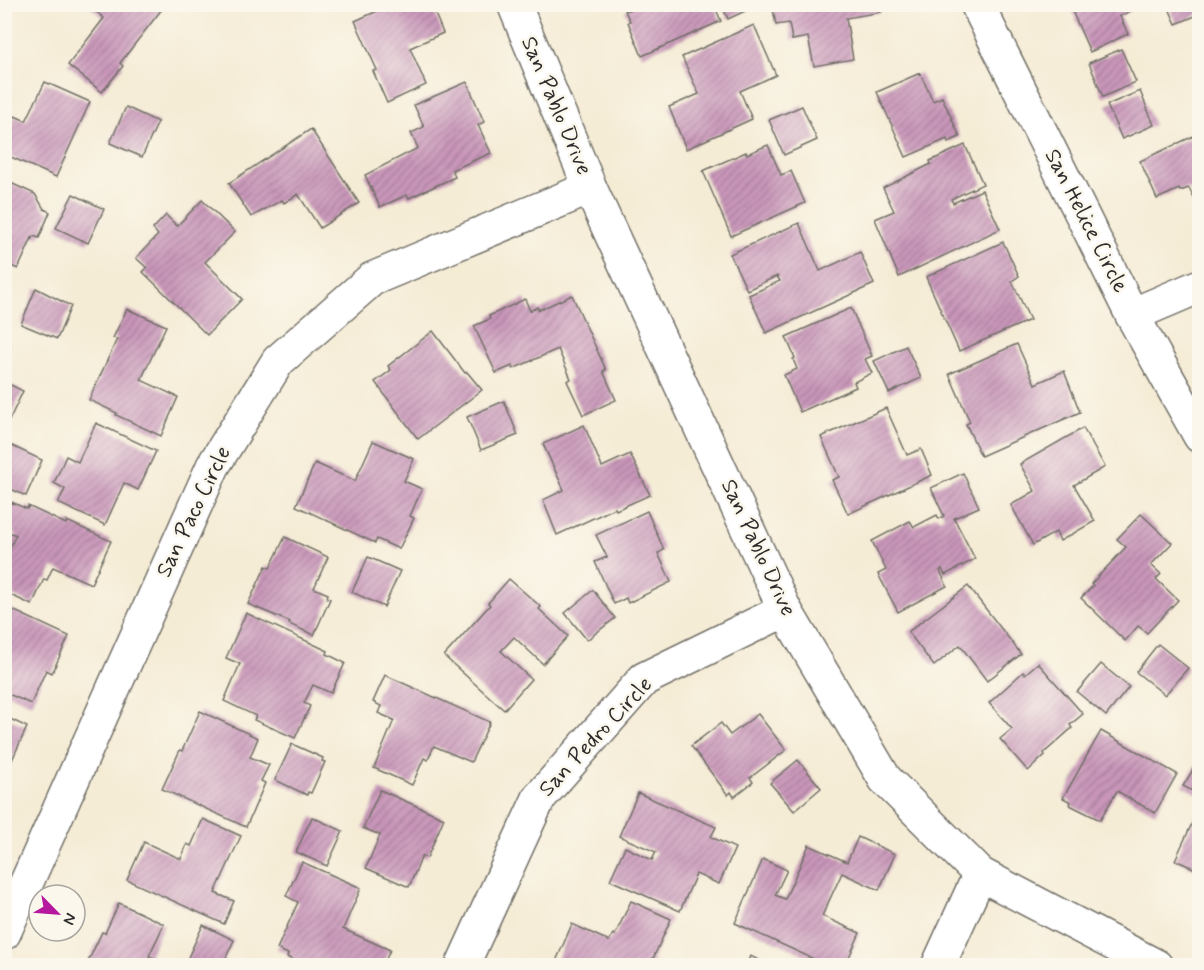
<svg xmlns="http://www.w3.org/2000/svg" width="1204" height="970" viewBox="0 0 1204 970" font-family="Mynerve,sans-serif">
	<defs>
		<pattern id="building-hatch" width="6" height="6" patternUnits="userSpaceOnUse" patternTransform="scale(1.5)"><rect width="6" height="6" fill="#c996ba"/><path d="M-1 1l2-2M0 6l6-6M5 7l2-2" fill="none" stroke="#a37b97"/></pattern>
	</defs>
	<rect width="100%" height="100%" fill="#fbf7ec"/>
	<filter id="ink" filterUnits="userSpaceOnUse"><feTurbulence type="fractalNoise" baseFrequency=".0167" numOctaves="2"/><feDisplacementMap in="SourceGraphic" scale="12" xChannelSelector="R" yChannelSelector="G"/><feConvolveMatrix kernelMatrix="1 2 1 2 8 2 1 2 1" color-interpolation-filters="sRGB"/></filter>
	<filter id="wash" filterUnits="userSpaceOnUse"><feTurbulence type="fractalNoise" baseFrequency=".008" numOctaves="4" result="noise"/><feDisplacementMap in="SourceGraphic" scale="24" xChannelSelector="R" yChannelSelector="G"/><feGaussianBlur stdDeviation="1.35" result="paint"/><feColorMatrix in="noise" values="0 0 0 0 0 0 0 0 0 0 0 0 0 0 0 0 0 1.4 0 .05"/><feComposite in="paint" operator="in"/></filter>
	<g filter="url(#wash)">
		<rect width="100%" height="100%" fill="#f5ecd6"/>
		<g id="blocks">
			<!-- building -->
			<g fill="url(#building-hatch)">
				<polygon points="87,4 157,4 162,9 120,63 123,66 102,92 68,65 104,18"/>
				<polygon points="393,4 431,4 443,33 410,48 426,85 387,103 373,71 377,70 355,21"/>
				<polygon points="628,4 714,4 721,21 642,56 628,22 630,21 625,11 630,9"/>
				<polygon points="721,4 755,4 756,6 728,19"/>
				<polygon points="772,4 880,4 881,12 846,18 853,59 814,66 808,37 792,40 789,23 776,25"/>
				<polygon points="1069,4 1145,4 1120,16 1128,34 1090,52"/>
				<polygon points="1167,4 1200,4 1200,14 1176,24"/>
				<polygon points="754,25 776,75 740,91 752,119 686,149 669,107 699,94 682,57"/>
				<polygon points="1121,49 1136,82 1103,97 1089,63"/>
				<polygon points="920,73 933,101 942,97 960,137 948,142 947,139 906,157 877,92"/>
				<polygon points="45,82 90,102 56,177 4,154 4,138 15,116 26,121"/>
				<polygon points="467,82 484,122 478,125 491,153 452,170 455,177 409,198 407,195 380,207 365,175 418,148 411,133 424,127 414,105"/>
				<polygon points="1140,91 1154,125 1122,139 1107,105"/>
				<polygon points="802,106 817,140 784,155 769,120"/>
				<polygon points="126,107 158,122 142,157 110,143"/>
				<polygon points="311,129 359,203 320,228 298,194 284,203 282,200 251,217 229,183"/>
				<polygon points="1200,133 1200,200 1196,202 1189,188 1180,191 1179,189 1157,199 1140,161"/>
				<polygon points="768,145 781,175 791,171 805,203 731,236 703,171 746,152 747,154"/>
				<polygon points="965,145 983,184 951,199 953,203 982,190 1000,229 899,277 875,219 894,211 883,188 931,164 930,161"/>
				<polygon points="4,180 35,194 44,209 50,212 39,238 33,236 18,269 4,263"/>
				<polygon points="73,194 104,209 88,243 56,228"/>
				<polygon points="202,200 235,232 205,262 242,299 207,335 143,272 147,268 136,258 158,235 153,229 166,215 177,226"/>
				<polygon points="799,223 820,271 860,252 874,284 766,333 749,295 780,281 777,276 747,290 730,254"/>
				<polygon points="1003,242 1019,276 1012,281 1030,320 959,351 926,277"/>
				<polygon points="36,288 71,306 57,339 21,324"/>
				<polygon points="572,295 606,370 603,371 616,400 583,415 567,381 571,379 558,349 513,369 512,366 496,373 474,326 490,319 489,316 525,299 530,311 537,307 539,310"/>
				<polygon points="851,308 872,356 865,359 872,373 854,382 856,387 800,412 784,375 797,369 793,359 795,358 786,337"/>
				<polygon points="127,309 166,326 141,380 178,397 161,436 116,415 117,413 89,400 117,339 113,338"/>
				<polygon points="433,331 465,373 467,372 482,390 418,439 375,382 391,370 388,366"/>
				<polygon points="5,340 10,343 5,355"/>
				<polygon points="1017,344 1035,384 1064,371 1080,412 981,456 966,424 970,422 949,374"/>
				<polygon points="906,346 921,378 889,393 874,361"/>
				<polygon points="5,382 23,391 5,429"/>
				<polygon points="504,401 518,435 481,450 467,417"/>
				<polygon points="886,408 907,455 921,449 932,475 848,514 832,480 839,477 821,437"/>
				<polygon points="96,423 156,451 138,490 124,483 105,525 58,503 65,489 54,483 66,456 78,462"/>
				<polygon points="584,425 602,467 630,454 650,495 616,510 615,508 557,535 543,500 564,490 543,444"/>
				<polygon points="1083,428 1105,467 1074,485 1095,521 1060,541 1056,532 1033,545 1011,505 1035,491 1020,464"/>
				<polygon points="373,441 414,459 404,481 422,489 410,516 414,518 399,549 377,539 375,543 296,506 315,463 355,481"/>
				<polygon points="10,445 42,460 26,496 4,486 4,457"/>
				<polygon points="963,473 979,507 954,518 975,559 945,575 942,569 940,571 947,586 898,612 878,574 886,570 872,541 910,521 914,527 937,515 939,519 944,516 931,488"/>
				<polygon points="11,502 27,509 28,506 66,524 67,521 111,541 91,584 53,567 47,580 44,579 32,605 4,592 4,560 16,535 4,530 4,517"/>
				<polygon points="647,511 664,550 658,553 671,582 628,603 626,598 614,604 595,562 607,557 596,535"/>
				<polygon points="1141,514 1172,543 1151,565 1161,574 1156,579 1178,600 1147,633 1138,626 1125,641 1081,598 1093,586 1091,584 1126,547 1117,539"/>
				<polygon points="285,537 328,557 314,588 328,594 327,598 330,599 314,635 289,624 290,622 248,604 266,566 270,568"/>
				<polygon points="368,557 400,571 384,607 352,592"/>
				<polygon points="509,579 541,607 539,609 568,636 543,664 514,637 501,651 531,679 504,710 444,656 490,605 488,603"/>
				<polygon points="968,586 1021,654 987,681 960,645 934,666 908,632"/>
				<polygon points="593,590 615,618 587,640 565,613"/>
				<polygon points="4,606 69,636 52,673 46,670 31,704 4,692"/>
				<polygon points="246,613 328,651 327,654 345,663 331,693 313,685 304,703 310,706 295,738 254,720 256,716 224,701 240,664 226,658"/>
				<polygon points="1158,644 1188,668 1165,695 1136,672"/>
				<polygon points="1038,663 1083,714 1070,725 1072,728 1044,753 1045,755 1028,771 1000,739 1012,729 989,703 1023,672 1025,674"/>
				<polygon points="1101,664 1129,687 1106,716 1077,692"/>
				<polygon points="385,675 490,722 471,762 434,746 428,760 424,758 412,785 374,768 394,720 378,713 381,706 373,702"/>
				<polygon points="200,711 258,738 250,757 269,765 261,781 265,783 246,827 162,789 180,750 182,751"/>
				<polygon points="758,714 786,750 750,778 753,782 734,797 731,792 728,795 691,746 721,723 730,735"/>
				<polygon points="4,716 27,727 7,771 4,769"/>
				<polygon points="1101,731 1177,774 1155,813 1117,791 1100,820 1070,805 1071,802 1063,798"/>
				<polygon points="292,744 323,758 322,761 325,762 311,793 308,792 307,795 275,780"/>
				<polygon points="1200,758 1200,795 1183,786"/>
				<polygon points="798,760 821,788 794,811 770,783"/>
				<polygon points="380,790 444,818 427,858 422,856 409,887 366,868 380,835 363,828"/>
				<polygon points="638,793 716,827 711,837 735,848 719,884 696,874 680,911 610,880 625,847 652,860 656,852 619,836"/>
				<polygon points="1196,815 1200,817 1200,871 1175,860"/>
				<polygon points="312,817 343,831 327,866 296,852"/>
				<polygon points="203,819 241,836 215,893 234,901 224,924 127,880 144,842 181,859 187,844 191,846"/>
				<polygon points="858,837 895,854 879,890 842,873 822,916 860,933 845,966 829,966 735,923 763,859 787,870 775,895 785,899 809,845 847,862"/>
				<polygon points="302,862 361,888 343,929 390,950 383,966 305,966 287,957 288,954 277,949 298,902 286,896"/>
				<polygon points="631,901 671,919 652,961 662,966 554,966 572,924 609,941 613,934 615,935"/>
				<polygon points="119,903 164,924 149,956 170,966 86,966 102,932 105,933"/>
				<polygon points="203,925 234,940 222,966 194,966 186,962"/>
				<polygon points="750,956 772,966 746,966"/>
			</g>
		</g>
	</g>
	<g filter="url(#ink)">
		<use href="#blocks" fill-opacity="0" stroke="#726f67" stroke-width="1.5"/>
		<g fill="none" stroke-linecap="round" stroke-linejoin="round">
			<!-- minor casing -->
			<g stroke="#726f67" stroke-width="36">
				<g id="minor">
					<polyline points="514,4 590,188 785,610 885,779 980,874 1156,966"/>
					<polyline points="977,4 1132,315 1200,436"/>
					<polyline points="1132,315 1200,286"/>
					<polyline points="4,933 213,466 278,361 372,279 590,188"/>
					<polyline points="462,966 539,798 644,679 785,610"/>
					<polyline points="938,966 980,874"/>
				</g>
			</g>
			<!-- minor -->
			<use href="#minor" stroke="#fff" stroke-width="33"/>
		</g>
	</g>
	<g text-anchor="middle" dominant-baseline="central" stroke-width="5" stroke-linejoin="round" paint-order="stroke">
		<!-- street labels -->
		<g font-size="22" fill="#2b2b2b" stroke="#fbf7ec">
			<text transform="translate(556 106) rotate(67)">San Pablo Drive</text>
			<text transform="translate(1086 221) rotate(63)">San Helice Circle</text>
			<text transform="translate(194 512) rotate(-64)">San Paco Circle</text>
			<text transform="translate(758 548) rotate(65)">San Pablo Drive</text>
			<text transform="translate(596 737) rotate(-47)">San Pedro Circle</text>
		</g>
	</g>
	<!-- margin -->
	<rect width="1204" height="970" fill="none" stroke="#fbf7ec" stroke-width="24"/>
	<!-- north arrow -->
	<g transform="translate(57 913) rotate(115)"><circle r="28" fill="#fbf7ec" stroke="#a8a59f" stroke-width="1.5"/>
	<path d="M0-4.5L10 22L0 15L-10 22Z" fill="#b5179e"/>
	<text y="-9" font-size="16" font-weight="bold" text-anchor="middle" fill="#2b2b2b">N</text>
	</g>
</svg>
